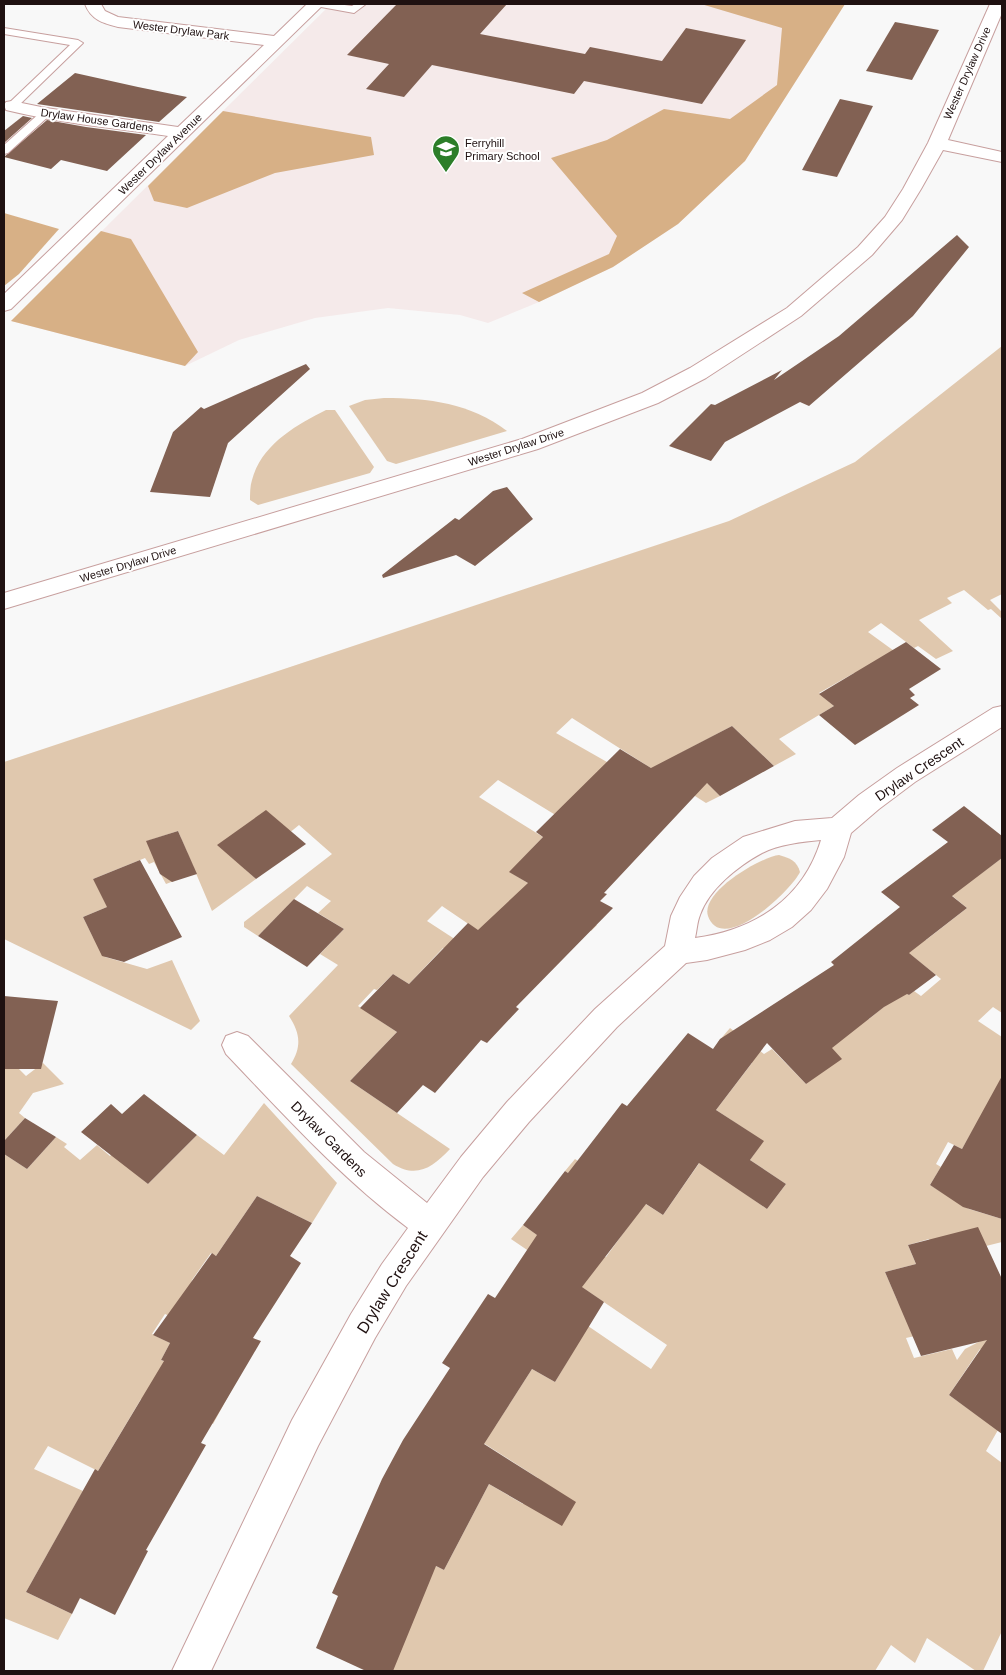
<svg xmlns="http://www.w3.org/2000/svg" width="1006" height="1675" viewBox="0 0 1006 1675" font-family="Helvetica,sans-serif">
	<rect width="100%" height="100%" fill="#f8f8f8"/>
	<!-- built -->
	<polygon fill="#f5eaea" points="331,4 845,4 745,161 678,224 613,267 539,302 488,323 460,315 388,308 315,318 239,340 185,366 11,321"/>
	<!-- green -->
	<g fill="#e0c8ae">
		<path d="M 1002,346 L 1002,594 L 990,600 L 1002,612 L 1002,619 L 991,609 L 988,610 L 964,590 L 947,598 L 952,603 L 919,620 L 953,651 L 936,659 L 918,646 L 914,648 L 881,623 L 868,632 L 901,656 L 869,685 L 854,673 L 819,693 L 834,706 L 779,739 L 796,754 L 774,766 L 732,726 L 679,754 L 720,796 L 706,803 L 572,718 L 556,733 L 607,762 L 603,844 L 498,780 L 479,797 L 543,837 L 510,872 L 597,925 L 591,931 L 569,916 L 492,940 L 442,906 L 427,921 L 513,977 L 504,987 L 443,948 L 409,984 L 393,974 L 377,990 L 374,989 L 358,1006 L 397,1032 L 350,1081 L 450,1149 C 433,1167 417,1179 393,1164 L 291,1064 C 302,1046 300,1033 289,1016 L 338,965 L 320,954 L 344,929 L 318,913 L 331,901 L 307,886 L 258,936 L 244,927 L 244,922 L 332,854 L 299,825 L 245,869 L 256,879 L 212,911 L 178,831 L 147,841 L 174,881 L 166,884 L 154,862 L 149,864 L 145,858 L 93,879 L 119,902 L 83,917 L 93,937 L 100,934 L 108,951 L 105,957 L 147,969 L 172,960 L 200,1021 L 191,1030 L 4,939 L 4,762 L 729,521 L 855,462 Z"/>
		<path d="M 384,398 C 429,398 470,403 507,431 L 396,464 L 387,461 L 349,406 L 365,400 Z"/>
		<path d="M 326,410 L 335,410 L 374,467 L 370,473 L 258,505 L 250,500 C 250,494 250,486 252,480 C 261,445 296,425 326,410 Z"/>
		<path d="M 779,855 C 790,858 797,861 800,872 C 791,891 722,956 708,916 C 700,892 761,857 779,855 Z"/>
		<polygon points="930,855 937,860 976,877 1002,858 1002,1013 993,1007 978,1021 1002,1037 1002,1092 997,1097 1002,1101 1002,1139 976,1125 962,1149 948,1142 936,1164 941,1167 930,1185 969,1209 1002,1219 1002,1242 938,1258 929,1239 908,1245 916,1264 885,1272 898,1302 932,1332 906,1338 914,1358 952,1349 957,1360 965,1349 1002,1330 1002,1364 980,1349 949,1395 998,1430 986,1451 1002,1463 1002,1631 983,1671 976,1671 927,1638 915,1663 891,1645 875,1671 385,1671 367,1660 411,1554 444,1570 489,1484 523,1504 538,1478 466,1432 496,1425 532,1369 555,1382 571,1355 550,1300 651,1369 667,1345 511,1239 523,1225 572,1259 606,1257 635,1217 565,1171 575,1159 663,1215 700,1162 767,1209 786,1184 750,1160 763,1141 716,1110 752,1063 718,1042 730,1028 764,1054 772,1049 806,1084 829,1046 840,997 869,1019 903,991 909,995 914,991 921,996 941,979 911,955 905,960 870,931 878,924 883,927 898,916 926,940 967,908 916,866"/>
		<polygon points="43,1063 64,1084 33,1093 19,1113 25,1118 4,1141 4,1069 19,1069 26,1076"/>
		<polygon points="264,1103 337,1183 312,1223 257,1196 216,1256 211,1253 192,1280 183,1322 165,1314 152,1334 170,1343 161,1360 230,1393 213,1424 188,1411 183,1419 141,1399 98,1471 48,1446 34,1469 83,1491 26,1592 72,1614 58,1640 4,1618 4,1154 27,1169 56,1137 67,1144 64,1147 80,1160 97,1145 110,1156 112,1154 148,1184 197,1135 224,1155"/>
	</g>
	<!-- forest -->
	<g fill="#d7b086">
		<polygon points="701,4 845,4 745,161 678,224 613,267 539,302 522,293 609,254 617,236 551,158 607,140 664,109 730,119 777,85 782,28"/>
		<polygon points="223,111 371,137 374,155 275,173 187,208 154,201 148,186"/>
		<polygon points="4,213 59,229 19,274 4,286"/>
		<polygon points="101,231 131,239 198,352 185,366 11,321"/>
	</g>
	<!-- building -->
	<g fill="#826153">
		<polygon points="397,4 507,4 480,34 585,54 590,47 662,61 686,28 746,40 702,104 584,81 574,94 432,65 404,97 366,89 389,64 347,55"/>
		<polygon points="895,22 939,30 912,80 866,71"/>
		<polygon points="75,73 138,87 187,97 159,122 37,104"/>
		<polygon points="840,99 873,106 837,177 802,170"/>
		<polygon points="23,116 32,118 4,143 4,131"/>
		<polygon points="47,120 86,127 146,135 107,171 61,160 51,169 4,157"/>
		<polygon points="957,235 969,247 913,316 809,406 800,402 725,442 711,461 669,446 711,404 715,405 782,370 774,380 839,336"/>
		<polygon points="306,364 310,369 228,443 210,497 150,492 173,432 201,407 204,409"/>
		<polygon points="507,487 533,519 475,566 456,555 383,578 382,575 455,518 459,520 493,491"/>
		<polygon points="906,642 941,669 909,689 915,695 910,698 919,705 855,745 819,715 834,706 819,694"/>
		<polygon points="732,726 774,766 720,796 707,783 604,893 607,894 600,901 613,908 516,1007 519,1009 487,1043 481,1040 435,1093 423,1085 397,1113 350,1081 397,1032 360,1008 393,974 409,984 468,923 478,930 528,883 509,872 543,837 536,832 620,749 651,768"/>
		<polygon points="964,806 1002,836 1002,858 952,896 967,908 909,953 936,975 909,995 907,994 884,1007 832,1048 842,1059 806,1084 767,1043 716,1110 764,1141 750,1160 786,1184 767,1209 699,1163 663,1215 646,1204 582,1287 604,1302 555,1382 532,1369 484,1444 576,1502 562,1526 489,1484 444,1570 436,1566 393,1671 366,1671 316,1648 338,1596 332,1593 382,1479 403,1440 450,1368 442,1363 488,1294 495,1298 537,1235 523,1225 565,1171 568,1173 622,1103 627,1106 688,1033 713,1049 720,1039 834,965 831,962 900,907 881,892 948,842 932,830"/>
		<polygon points="266,810 306,844 256,879 217,845"/>
		<polygon points="178,831 197,874 172,882 160,874 146,841"/>
		<polygon points="140,860 182,937 124,962 102,956 83,917 107,907 93,879"/>
		<polygon points="294,899 344,929 307,967 258,936"/>
		<polygon points="4,996 58,1001 41,1069 4,1069"/>
		<polygon points="1002,1076 1002,1219 963,1207 930,1185 954,1145 962,1149"/>
		<polygon points="144,1094 197,1135 148,1184 81,1132 111,1104 122,1114"/>
		<polygon points="25,1118 56,1137 27,1169 4,1154 4,1141"/>
		<polygon points="257,1196 312,1223 290,1256 301,1263 253,1338 261,1341 201,1443 206,1445 146,1550 148,1551 115,1615 80,1598 72,1614 26,1592 95,1469 98,1471 164,1361 161,1360 170,1343 153,1335 212,1253 216,1256"/>
		<polygon points="978,1227 1002,1279 1002,1434 949,1395 987,1340 921,1356 885,1272 916,1264 908,1245"/>
	</g>
	<g fill="none" stroke-linecap="round" stroke-linejoin="round">
		<!-- lane casing -->
		<g stroke="#c79f9e" stroke-width="2">
			<g id="lane">
				<polygon points="316,4 337,4 352,6 355,4 366,4 354,13 321,7"/>
				<polygon points="4,28 78,40 83,43 16,108 8,108 6,106 8,104 70,45 4,34"/>
				<polygon points="46,110 50,111 52,113 50,115 8,153 4,154 4,145 42,111"/>
			</g>
		</g>
		<!-- street casing -->
		<g stroke="#c79f9e" stroke-width="2">
			<g id="street">
				<path d="M 85,4 L 101,4 L 105,11 L 118,17 L 274,36 L 307,4 L 324,4 L 11,309 L 4,311 L 4,294 L 168,136 C 114,128 59,123 6,110 L 4,105 L 6,102 L 12,101 L 46,108 L 178,127 L 264,45 L 118,27 C 103,23 91,20 85,4 Z"/>
				<polygon points="990,4 1002,4 1002,13 948,140 1002,152 1002,162 943,150 921,189 902,220 872,255 801,316 706,378 658,403 538,449 4,609 4,593 522,439 642,393 690,368 787,308 858,247 885,217 903,189 928,143"/>
				<path d="M 1002,706 L 1002,727 L 915,782 L 879,809 L 851,833 L 844,857 L 827,889 L 811,910 L 792,927 L 770,940 L 745,950 L 707,960 L 686,963 L 617,1027 L 529,1122 L 483,1177 L 406,1286 L 375,1338 L 318,1446 L 211,1671 L 172,1671 L 292,1420 L 351,1314 L 382,1264 L 408,1228 C 341,1178 284,1115 226,1054 L 222,1045 L 226,1036 L 237,1032 L 248,1036 L 364,1152 L 427,1203 L 461,1157 L 507,1102 L 595,1009 L 665,946 L 671,916 L 680,897 L 694,876 L 712,858 L 743,837 L 795,821 L 832,818 L 859,795 L 897,768 L 993,708 ZM 821,840 C 803,899 755,930 695,938 C 697,930 697,922 700,915 C 709,889 738,866 762,853 C 779,844 802,842 821,840 Z"/>
			</g>
		</g>
		<!-- lane -->
		<use href="#lane" fill="#fff" fill-rule="evenodd"/>
		<!-- street -->
		<use href="#street" fill="#fff" fill-rule="evenodd"/>
	</g>
	<!-- icons -->
	<defs>
		<g id="school-pin" transform="scale(1.4375)"><path d="M0 17L-7.5 6A9.5 9.5 0 1 1 7.5 6Z" fill="#2c7e29" stroke="#fff"/><path d="M0-5L7-2L0 1L-7-2ZM-4 1L0 2.5L4 1V4Q0 6-4 4Z" fill="#fff"/></g>
	</defs>
	<g fill-rule="evenodd">
		<use href="#school-pin" x="446" y="149"/>
	</g>
	<g text-anchor="middle" dominant-baseline="central" stroke-width="4" stroke-linejoin="round" paint-order="stroke">
		<!-- far-street labels -->
		<g font-size="11" fill="#1f1111" stroke="#fff">
			<text transform="translate(181 30) rotate(7)">Wester Drylaw Park</text>
			<text transform="translate(967 73) rotate(-66)">Wester Drylaw Drive</text>
			<text transform="translate(97 120) rotate(8)">Drylaw House Gardens</text>
			<text transform="translate(160 154) rotate(-44)">Wester Drylaw Avenue</text>
			<text transform="translate(516 447) rotate(-18)">Wester Drylaw Drive</text>
			<text transform="translate(128 564) rotate(-17)">Wester Drylaw Drive</text>
		</g>
		<!-- far-poi labels -->
		<g font-size="11" fill="#1f1111" stroke="#fff" text-anchor="start">
			<text x="465" y="143">Ferryhill<tspan x="465" dy="13">Primary School</tspan></text>
		</g>
		<!-- street labels -->
		<g font-size="14" fill="#1f1111" stroke="#fff">
			<text transform="translate(919 769) rotate(-34)">Drylaw Crescent</text>
			<text transform="translate(329 1139) rotate(45)">Drylaw Gardens</text>
		</g>
		<!-- near-street labels -->
		<g font-size="16" fill="#1f1111" stroke="#fff">
			<text transform="translate(392 1282) rotate(-58)">Drylaw Crescent</text>
		</g>
	</g>
	<!-- border -->
	<rect width="1006" height="1675" fill="none" stroke="#1f1111" stroke-width="10"/>
</svg>
